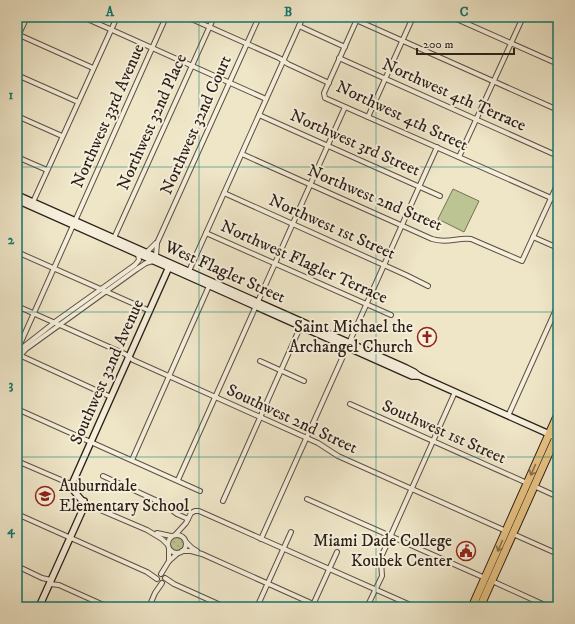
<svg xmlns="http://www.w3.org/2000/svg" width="575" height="624" viewBox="0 0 575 624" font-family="'IM FELL DW Pica',serif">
	<defs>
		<pattern id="grass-dots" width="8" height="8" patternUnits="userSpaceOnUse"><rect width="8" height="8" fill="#bcc494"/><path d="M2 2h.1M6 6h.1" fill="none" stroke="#a2a87f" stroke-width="1.8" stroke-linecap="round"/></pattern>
	</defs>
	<rect width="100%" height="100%" fill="#efe6c8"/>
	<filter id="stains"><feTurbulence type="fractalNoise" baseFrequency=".005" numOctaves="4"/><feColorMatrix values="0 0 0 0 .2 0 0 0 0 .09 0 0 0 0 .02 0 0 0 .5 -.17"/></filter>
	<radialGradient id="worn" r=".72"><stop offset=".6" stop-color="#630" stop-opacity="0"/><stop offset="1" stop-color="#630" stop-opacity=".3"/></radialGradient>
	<!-- grass -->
	<circle fill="url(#grass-dots)" stroke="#747156" cx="177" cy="544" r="8"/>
	<!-- park -->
	<polygon fill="#bcc494" stroke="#747156" points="453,189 479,201 464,232 442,221 439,222 438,219"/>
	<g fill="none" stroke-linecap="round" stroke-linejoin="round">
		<!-- street casing -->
		<g stroke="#5c5044" stroke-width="6">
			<g id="street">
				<polyline points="83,17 266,99"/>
				<polyline points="187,17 279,58 288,64 329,83"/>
				<polyline points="358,17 324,93 325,98 558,201"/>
				<polyline points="452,17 558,64"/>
				<polyline points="356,20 558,110"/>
				<polyline points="299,26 345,47"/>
				<polyline points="17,34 93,68"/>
				<polyline points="17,38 27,17"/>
				<polyline points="339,58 558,156"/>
				<polyline points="17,75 78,102"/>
				<polyline points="259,115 440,196"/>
				<polyline points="17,116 62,136"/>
				<polyline points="368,117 413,17"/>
				<path d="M 242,154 L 432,239 C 447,244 458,237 471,239 L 522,261 L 558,183"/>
				<polyline points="17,157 47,170"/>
				<polyline points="459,157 523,17"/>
				<polyline points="224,193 406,275 428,286"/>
				<polyline points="33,202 117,17"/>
				<polyline points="206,233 391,315"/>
				<polyline points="533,237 558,248"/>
				<polyline points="114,238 214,17"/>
				<polyline points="17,252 150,311"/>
				<polyline points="147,252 156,243"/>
				<polyline points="156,256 157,243 259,17"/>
				<polyline points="189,271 303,17"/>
				<polyline points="17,306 125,354 133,360 318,443 338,456 506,531"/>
				<polyline points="17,351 166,17"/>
				<polyline points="18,351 55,322 135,265 139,260 138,254"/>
				<polyline points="17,354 111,397"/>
				<polyline points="17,359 26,349 137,269 146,263 153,261"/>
				<polyline points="260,361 304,381"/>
				<polyline points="350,404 527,483"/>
				<polyline points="17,409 200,491"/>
				<polyline points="508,416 558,305"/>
				<polyline points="132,460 209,286"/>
				<polyline points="17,461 73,485"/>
				<polyline points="103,476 164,504 177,514 188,519"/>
				<polyline points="178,480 345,107"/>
				<polyline points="534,486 558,497"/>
				<polyline points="307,499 485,578"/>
				<polyline points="223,501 298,332 304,328"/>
				<polyline points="84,503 147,530 162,539 167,544"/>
				<polyline points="17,514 147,572 157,579"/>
				<polyline points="157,533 171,536"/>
				<polyline points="176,534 186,523 191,513 195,511 199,511 415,607"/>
				<polyline points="513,534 558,554"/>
				<circle cx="177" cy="544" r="9"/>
				<polyline points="261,539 437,147"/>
				<polyline points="186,542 192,548 197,551"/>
				<polyline points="182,551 191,551 202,554 320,607"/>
				<polyline points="169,561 169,549"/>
				<polyline points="17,566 42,578 51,580"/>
				<polyline points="161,574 169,561 178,553"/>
				<polyline points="165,578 174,584 225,607"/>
				<polyline points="492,581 549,607"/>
				<polyline points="50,584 59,585 108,607"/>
				<polyline points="149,607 155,593 162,583"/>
				<polyline points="257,607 291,532"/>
				<polyline points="312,607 337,552"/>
				<polyline points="367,607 382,576 381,561 382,555 455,392"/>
			</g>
		</g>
		<!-- secondary casing -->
		<g stroke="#2b1e18" stroke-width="8">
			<g id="secondary">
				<polyline points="17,195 406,368 414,372 419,376 558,438"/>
				<polyline points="17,200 412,376 419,376"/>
				<polyline points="84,503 74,491 73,482 169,267"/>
				<polyline points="39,607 83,509 84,501"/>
			</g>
		</g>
		<!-- highway casing -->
		<g stroke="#2b1e18" stroke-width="9">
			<g id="highway">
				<polyline points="472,607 558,414"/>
				<polyline points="480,607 558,433"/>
			</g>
		</g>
		<!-- street -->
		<use href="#street" stroke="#f5efdb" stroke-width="4"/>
		<!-- secondary -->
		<use href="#secondary" stroke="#f5efdb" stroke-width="5.5"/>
		<!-- highway -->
		<use href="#highway" stroke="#e8c384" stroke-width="7"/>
	</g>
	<!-- one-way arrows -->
	<defs><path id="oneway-shaft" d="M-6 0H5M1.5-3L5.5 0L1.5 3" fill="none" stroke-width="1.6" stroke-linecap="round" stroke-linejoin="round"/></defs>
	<g stroke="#8a704e">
		<use href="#oneway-shaft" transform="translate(533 470) rotate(114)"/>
		<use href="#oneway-shaft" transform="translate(500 546) rotate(114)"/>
	</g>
	<!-- grid -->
	<path fill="none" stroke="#0f766e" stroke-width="1" stroke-opacity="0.55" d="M 199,17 L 199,607M 376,17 L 376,607M 17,167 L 558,167M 17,312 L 558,312M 17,457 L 558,457"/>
	<!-- icons -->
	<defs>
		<g id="church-ring" transform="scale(1)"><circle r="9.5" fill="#f5efdb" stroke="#8f2418" stroke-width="1.5"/><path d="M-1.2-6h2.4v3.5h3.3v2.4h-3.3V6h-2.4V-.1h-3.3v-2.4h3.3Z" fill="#8f2418"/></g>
		<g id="school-ring" transform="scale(1)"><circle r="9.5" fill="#f5efdb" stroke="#8f2418" stroke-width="1.5"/><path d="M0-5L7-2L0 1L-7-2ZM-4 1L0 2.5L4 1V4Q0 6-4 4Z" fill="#8f2418"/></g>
		<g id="civic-ring" transform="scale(1)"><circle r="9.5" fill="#f5efdb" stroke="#8f2418" stroke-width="1.5"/><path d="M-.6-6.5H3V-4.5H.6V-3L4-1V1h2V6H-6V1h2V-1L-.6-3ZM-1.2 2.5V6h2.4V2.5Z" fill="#8f2418"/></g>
	</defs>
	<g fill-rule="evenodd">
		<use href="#church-ring" x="427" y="337"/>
		<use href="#school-ring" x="45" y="496"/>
		<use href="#civic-ring" x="466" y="551"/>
	</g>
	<g text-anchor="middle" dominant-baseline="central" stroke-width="4" stroke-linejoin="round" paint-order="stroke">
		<!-- street labels -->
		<g font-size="17" fill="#2b1e18" stroke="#f5efdb">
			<text transform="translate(454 95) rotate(24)">Northwest 4th Terrace</text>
			<text transform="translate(108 116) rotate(-66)">Northwest 33rd Avenue</text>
			<text transform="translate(402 116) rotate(25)">Northwest 4th Street</text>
			<text transform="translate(152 122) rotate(-66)">Northwest 32nd Place</text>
			<text transform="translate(196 125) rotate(-66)">Northwest 32nd Court</text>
			<text transform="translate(355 143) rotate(24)">Northwest 3rd Street</text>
			<text transform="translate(375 198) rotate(23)">Northwest 2nd Street</text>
			<text transform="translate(332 227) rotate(24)">Northwest 1st Street</text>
			<text transform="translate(304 262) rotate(24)">Northwest Flagler Terrace</text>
			<text transform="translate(225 272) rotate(24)">West Flagler Street</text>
			<text transform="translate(107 372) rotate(-66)">Southwest 32nd Avenue</text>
			<text transform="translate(292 419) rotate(25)">Southwest 2nd Street</text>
			<text transform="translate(444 432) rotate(24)">Southwest 1st Street</text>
		</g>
		<!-- poi labels -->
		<g font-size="17" fill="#2b1e18" stroke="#f5efdb" text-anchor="end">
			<text x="413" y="327">Saint Michael the<tspan x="413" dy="20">Archangel Church</tspan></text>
			<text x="59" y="486" text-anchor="start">Auburndale<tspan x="59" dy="20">Elementary School</tspan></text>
			<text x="452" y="541">Miami Dade College<tspan x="452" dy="20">Koubek Center</tspan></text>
		</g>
	</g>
	<!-- margin -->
	<rect width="575" height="624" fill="none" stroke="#efe6c8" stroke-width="44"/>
	<!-- scale -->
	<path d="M417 48v6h97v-6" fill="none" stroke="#2b1e18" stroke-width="2"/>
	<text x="423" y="48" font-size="12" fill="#2b1e18" stroke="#f5efdb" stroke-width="3" paint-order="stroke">200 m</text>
	<rect x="22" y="22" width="531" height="580" fill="none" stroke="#0f766e" stroke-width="1.5"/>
	<g font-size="13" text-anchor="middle" font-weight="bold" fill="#0f766e">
		<text x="110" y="16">A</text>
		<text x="288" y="16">B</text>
		<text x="464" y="16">C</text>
		<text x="11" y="99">1</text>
		<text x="11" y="244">2</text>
		<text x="11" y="389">3</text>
		<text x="11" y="534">4</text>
	</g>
	<rect width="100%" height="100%" filter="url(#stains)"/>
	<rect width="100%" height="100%" fill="url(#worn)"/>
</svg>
